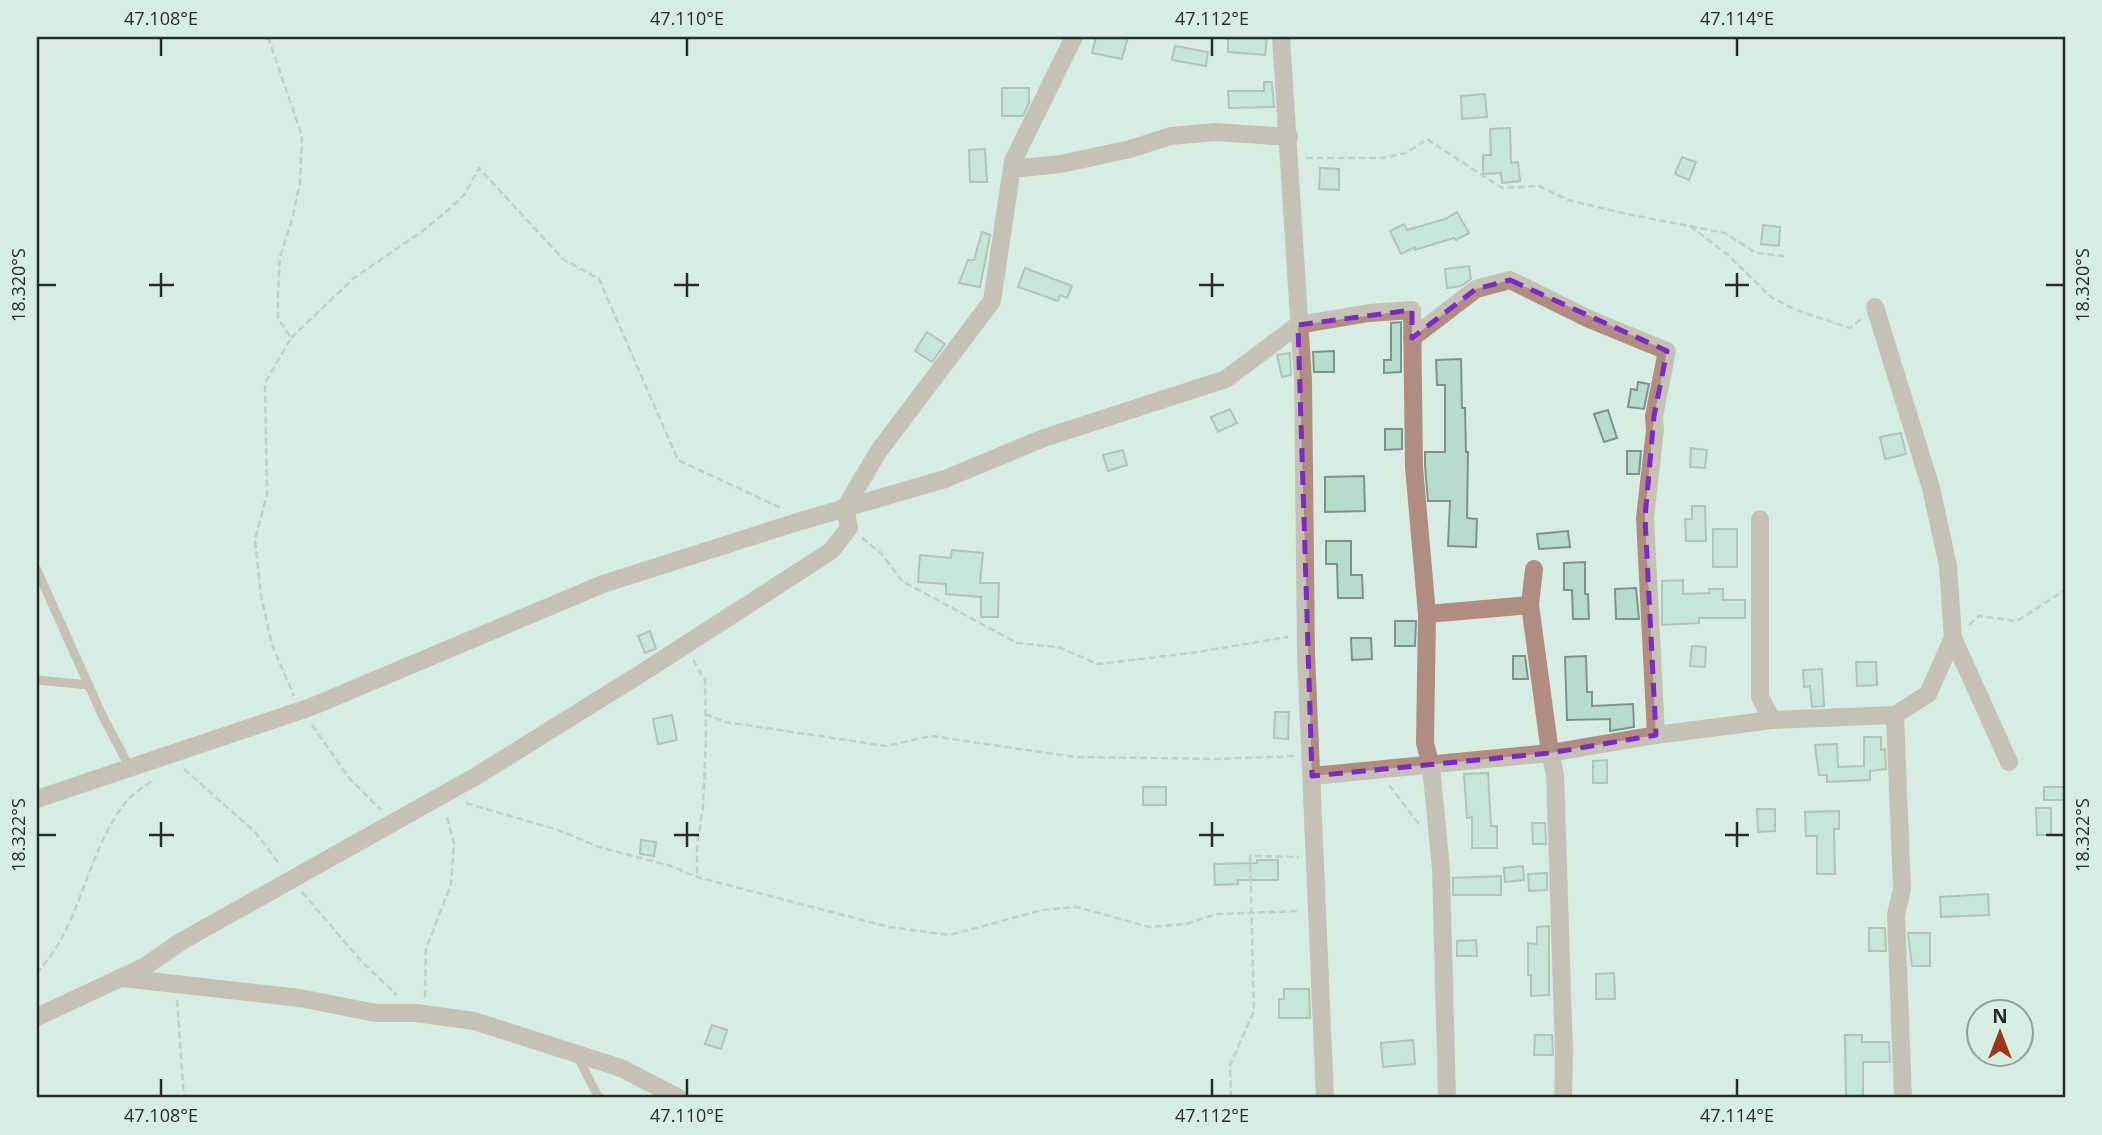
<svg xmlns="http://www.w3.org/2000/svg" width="2102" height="1135" viewBox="0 0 2102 1135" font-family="'Open Sans',sans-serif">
	<rect width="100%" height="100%" fill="#d7ede4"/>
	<!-- building -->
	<g fill="#b7dbcc" stroke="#7f938b" stroke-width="2">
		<polygon points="1096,37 1128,37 1122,59 1092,53"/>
		<polygon points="1228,37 1267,37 1265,55 1228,52"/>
		<polygon points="1175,46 1208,52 1206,66 1172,60"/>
		<polygon points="1264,82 1272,82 1274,107 1229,108 1228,91 1264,91"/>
		<polygon points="1002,88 1029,88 1029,103 1023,116 1002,116"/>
		<polygon points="1485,94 1487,117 1462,119 1461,96"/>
		<polygon points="1510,128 1511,163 1518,162 1520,181 1502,183 1501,173 1483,174 1483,155 1491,155 1490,129"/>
		<polygon points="985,149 987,182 970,182 969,150"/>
		<polygon points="1682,157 1696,162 1689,180 1675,174"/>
		<polygon points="1320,168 1339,169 1339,190 1319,189"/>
		<polygon points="1457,212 1469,233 1456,240 1454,238 1415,250 1415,247 1401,254 1390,231 1404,224 1407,230 1445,219"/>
		<polygon points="1763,225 1780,227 1779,246 1761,244"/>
		<polygon points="982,232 990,235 980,287 959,283 968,260 974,260"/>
		<polygon points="1469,266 1471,279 1461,286 1447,288 1445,269"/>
		<polygon points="1025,268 1072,286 1067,298 1060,295 1058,301 1018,287"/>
		<polygon points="1401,322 1401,372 1384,373 1384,360 1391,360 1391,323"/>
		<polygon points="927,332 945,344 932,362 915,351"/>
		<polygon points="1334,351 1334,372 1314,372 1313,352"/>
		<polygon points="1290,353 1291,375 1282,377 1277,355"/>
		<polygon points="1461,359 1462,408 1465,408 1466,452 1468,452 1467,518 1477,519 1476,547 1448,546 1450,501 1428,501 1425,466 1425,452 1445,452 1445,385 1437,385 1436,360"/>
		<polygon points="1638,382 1649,384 1644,409 1628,407 1631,389 1637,390"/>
		<polygon points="1230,409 1237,423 1218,432 1211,417"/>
		<polygon points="1608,410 1617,438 1604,442 1594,414"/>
		<polygon points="1385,429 1402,429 1402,449 1385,450"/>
		<polygon points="1901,433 1906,454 1885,459 1880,437"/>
		<polygon points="1691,448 1707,450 1705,468 1690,467"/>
		<polygon points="1123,450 1127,465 1108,471 1103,455"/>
		<polygon points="1627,451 1641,451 1639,474 1627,474"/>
		<polygon points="1364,476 1365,511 1325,512 1325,477"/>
		<polygon points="1692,506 1705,506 1706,541 1686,541 1685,519 1692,519"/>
		<rect x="1713" y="529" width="24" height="38"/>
		<polygon points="1568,531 1570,547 1539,549 1537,534"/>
		<polygon points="1326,541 1351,541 1351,575 1362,575 1363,598 1338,598 1337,564 1326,564"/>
		<polygon points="952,550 983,553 980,583 999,583 998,617 981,617 981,597 946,594 946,584 918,582 920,555 951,558"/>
		<polygon points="1585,562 1585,594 1588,594 1589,619 1573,619 1572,590 1564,590 1564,563"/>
		<polygon points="1683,580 1683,594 1710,593 1709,589 1723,589 1723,600 1745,600 1745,618 1699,618 1699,623 1662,625 1662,581"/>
		<polygon points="1636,588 1639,619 1616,619 1615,589"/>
		<polygon points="1395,621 1416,621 1415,646 1395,646"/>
		<polygon points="650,631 656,649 645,653 638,636"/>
		<polygon points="1351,638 1371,638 1372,659 1352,660"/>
		<polygon points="1692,646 1706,647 1705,667 1690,666"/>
		<polygon points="1513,656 1525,656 1528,679 1513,679"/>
		<polygon points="1586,656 1587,692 1592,692 1592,706 1633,704 1634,727 1610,731 1610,719 1567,720 1565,657"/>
		<polygon points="1856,662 1876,662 1877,685 1857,686"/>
		<polygon points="1822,669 1824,706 1812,707 1810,686 1804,687 1803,670"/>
		<polygon points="1275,712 1289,712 1288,739 1274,738"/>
		<polygon points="672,715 677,740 658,744 653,719"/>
		<polygon points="1864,737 1881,737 1881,750 1885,749 1886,769 1870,771 1870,780 1827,782 1827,775 1819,775 1815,745 1837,744 1838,767 1864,766"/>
		<polygon points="1607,760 1607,783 1593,783 1593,761"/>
		<polygon points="1488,773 1491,826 1497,826 1497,848 1472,848 1472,817 1467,818 1464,774"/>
		<rect x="1143" y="787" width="23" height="18"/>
		<rect x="2044" y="787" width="21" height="13"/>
		<polygon points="2036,808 2051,808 2051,835 2037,835"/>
		<polygon points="1757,809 1775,809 1775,831 1758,832"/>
		<polygon points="1839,811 1839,829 1834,829 1835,874 1817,874 1817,836 1806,836 1805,812"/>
		<polygon points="1532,823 1545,823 1546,844 1533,844"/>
		<polygon points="641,840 656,842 654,856 640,854"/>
		<polygon points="1257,860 1278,860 1278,880 1238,880 1238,884 1215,885 1214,864 1257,863"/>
		<polygon points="1523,866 1524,880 1505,882 1504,868"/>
		<polygon points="1547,873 1547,890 1529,891 1528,874"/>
		<polygon points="1501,876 1501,895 1453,895 1453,878"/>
		<polygon points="1988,894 1989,915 1941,917 1940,897"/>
		<polygon points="1549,926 1549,995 1531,996 1531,975 1528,975 1528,943 1537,944 1537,927"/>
		<polygon points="1869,928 1885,928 1886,951 1869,951"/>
		<polygon points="1908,933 1930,933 1930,966 1912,966"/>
		<polygon points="1476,940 1477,956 1457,956 1457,941"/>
		<polygon points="1614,973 1615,999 1596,999 1596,974"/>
		<polygon points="1284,989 1309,989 1310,1018 1279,1018 1279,999 1284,999"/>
		<polygon points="712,1025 727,1030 721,1049 705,1044"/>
		<polygon points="1535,1035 1552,1035 1553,1055 1534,1055"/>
		<polygon points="1845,1035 1862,1035 1862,1042 1889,1042 1890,1062 1863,1062 1863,1098 1846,1098"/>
		<polygon points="1413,1040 1415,1064 1383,1067 1381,1043"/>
	</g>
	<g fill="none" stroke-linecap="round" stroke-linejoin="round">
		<!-- path -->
		<g stroke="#9dafa8" stroke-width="2.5" stroke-dasharray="7 3.5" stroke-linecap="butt">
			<polyline points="268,37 302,136 300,182 293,216 280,257 278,290 278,318 291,338 265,383 267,495 255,539 261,596 272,645 294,696"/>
			<polyline points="1306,158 1383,158 1406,153 1427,139 1502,188 1539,186 1568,200 1627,214 1725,233 1756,253 1784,256"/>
			<polyline points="1690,226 1728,255 1771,297 1796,310 1850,328 1861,319"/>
			<polyline points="291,338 354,278 424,230 448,210 465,194 479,168 563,259 599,279 678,460 781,508"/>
			<polyline points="862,538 881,553 902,581 1017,643 1058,647 1098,664 1191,653 1288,637"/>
			<polyline points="1969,625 1979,616 2017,621 2065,590"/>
			<polyline points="693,660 705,680 706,739 703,807 697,845 697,877"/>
			<polyline points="705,714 726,722 886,746 931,736 1075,757 1217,759 1294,756"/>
			<polyline points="312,725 350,779 381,810"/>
			<polyline points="184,769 255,832 280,865"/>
			<polyline points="1389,785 1419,824"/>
			<polyline points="466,803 558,830 599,847 671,866 697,877 889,927 950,935 1042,910 1077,907 1149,927 1186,924 1217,914 1300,911"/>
			<polyline points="302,892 361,961 397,995"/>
			<path d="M 37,974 C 43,965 50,957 56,948 C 84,902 92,846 125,803 C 133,793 145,786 155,779"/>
			<polyline points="425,997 426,949 451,884 454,844 446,814"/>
			<polyline points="177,1000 184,1098"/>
			<polyline points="1231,1098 1230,1065 1254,1011 1250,856 1299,857"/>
		</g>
		<!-- lane -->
		<g stroke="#b08c82" stroke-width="9">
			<polyline points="37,570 102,715 130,768"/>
			<polyline points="37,680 89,685"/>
			<polyline points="576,1054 599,1098"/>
		</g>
		<!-- street -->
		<g stroke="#b08c82" stroke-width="18">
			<polyline points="1281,37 1303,380 1306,654 1325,1098"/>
			<polyline points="1013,161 1021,168 1061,164 1130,149 1171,136 1215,132 1289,137"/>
			<polyline points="1875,307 1931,488 1948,566 1953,638 2009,762"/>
			<polyline points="1412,338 1476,289 1510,280 1589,319 1667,351 1654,416 1655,430 1645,518 1656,735"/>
			<polyline points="1760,519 1760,697 1772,720"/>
			<polyline points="1534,569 1530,605 1550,753 1555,774 1564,1052 1563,1098"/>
			<polyline points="1427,614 1425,743 1431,766 1441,869 1447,1098"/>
			<polyline points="1895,715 1902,889 1896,915 1903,1098"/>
			<polyline points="1312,776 1550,753 1656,735 1772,720 1895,715 1928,694 1953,638"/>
			<polyline points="37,799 311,707 603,584 794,523 945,479 1044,438 1226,379 1298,325 1369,313 1412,310 1414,467 1427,614 1530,605"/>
			<polyline points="122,978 300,998 376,1013 416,1013 474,1021 621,1068 679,1098"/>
			<polyline points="37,1017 144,967 182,941 478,775 645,671 831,551 849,528 845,508 878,452 992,301 1013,161 1074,37"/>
		</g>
	</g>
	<!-- marked area -->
	<path d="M0 0H2102V1135H0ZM 1510,280 L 1667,351 L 1654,416 L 1645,518 L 1656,735 L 1550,753 L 1312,776 L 1298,325 L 1412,310 L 1412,338 L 1476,289 Z" fill="#d7ede4" fill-opacity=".55" fill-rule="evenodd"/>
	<path fill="none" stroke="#7b2cbf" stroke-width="5" stroke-dasharray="14 9" stroke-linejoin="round" d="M 1510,280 L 1667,351 L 1654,416 L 1645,518 L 1656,735 L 1550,753 L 1312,776 L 1298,325 L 1412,310 L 1412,338 L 1476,289 Z"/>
	<!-- ticks -->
	<path fill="none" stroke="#242c28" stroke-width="2.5" d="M 161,38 L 161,56M 687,38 L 687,56M 1212,38 L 1212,56M 1737,38 L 1737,56M 161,273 L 161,297M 687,273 L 687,297M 1212,273 L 1212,297M 1737,273 L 1737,297M 38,285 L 56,285M 149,285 L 174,285M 674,285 L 699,285M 1199,285 L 1224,285M 1725,285 L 1749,285M 2046,285 L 2064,285M 161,822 L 161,847M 687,822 L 687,847M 1212,822 L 1212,847M 1737,822 L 1737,847M 38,835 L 56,835M 149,835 L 174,835M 674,835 L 699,835M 1199,835 L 1224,835M 1725,835 L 1749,835M 2046,835 L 2064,835M 161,1079 L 161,1096M 687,1079 L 687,1096M 1212,1079 L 1212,1096M 1737,1079 L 1737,1096"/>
	<!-- border -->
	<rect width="2102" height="1135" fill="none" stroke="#d7ede4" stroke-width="77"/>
	<!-- north arrow -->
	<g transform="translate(2000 1033)"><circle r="33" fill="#d7ede4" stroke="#8fa099" stroke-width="2"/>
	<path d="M0-5L12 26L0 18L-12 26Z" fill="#9d3619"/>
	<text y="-10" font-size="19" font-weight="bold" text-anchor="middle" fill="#242c28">N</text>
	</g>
	<rect x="38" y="38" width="2026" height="1058" fill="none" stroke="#242c28" stroke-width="2.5"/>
	<g font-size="18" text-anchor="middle" fill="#242c28">
		<text x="161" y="25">47.108°E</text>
		<text x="687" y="25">47.110°E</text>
		<text x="1212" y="25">47.112°E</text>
		<text x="1737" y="25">47.114°E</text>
		<text transform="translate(19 285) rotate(-90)" y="6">18.320°S</text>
		<text transform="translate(2083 285) rotate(-90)" y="6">18.320°S</text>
		<text transform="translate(19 835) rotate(-90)" y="6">18.322°S</text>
		<text transform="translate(2083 835) rotate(-90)" y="6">18.322°S</text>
		<text x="161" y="1122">47.108°E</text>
		<text x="687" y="1122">47.110°E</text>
		<text x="1212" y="1122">47.112°E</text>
		<text x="1737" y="1122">47.114°E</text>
	</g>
</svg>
